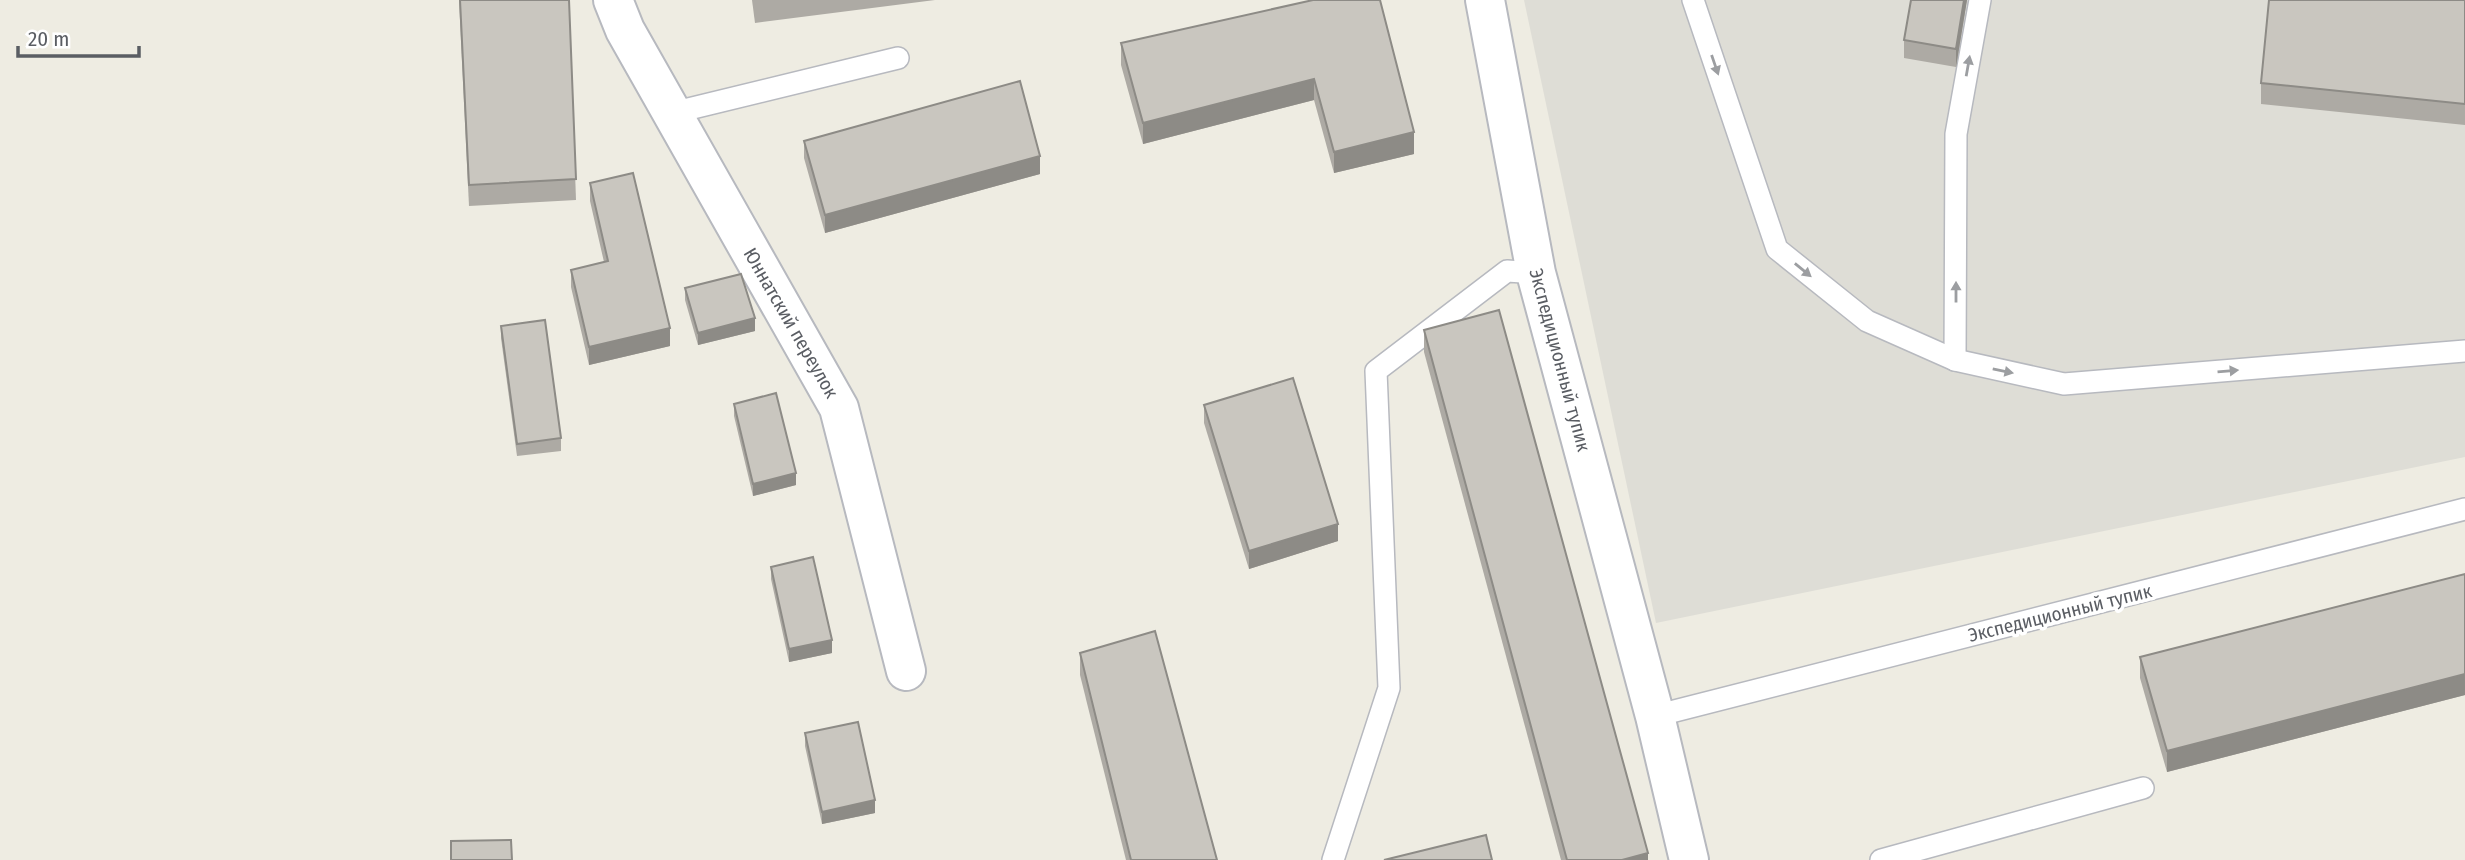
<svg xmlns="http://www.w3.org/2000/svg" width="2465" height="860" viewBox="0 0 2465 860" font-family="'Fira Sans Condensed',sans-serif">
	<rect width="100%" height="100%" fill="#eeece2"/>
	<!-- industrial -->
	<polygon fill="#deddd6" points="1524,0 2465,0 2465,457 1656,623"/>
	<g fill="none" stroke-linecap="round" stroke-linejoin="round">
		<!-- service casing -->
		<g stroke="#b7b9bf" stroke-width="24">
			<g id="service">
				<polyline points="1693,0 1777,249 1867,321 1955,360 2064,384 2465,351"/>
				<polyline points="672,113 898,58"/>
				<polyline points="1955,360 1956,134 1980,0"/>
				<polyline points="1655,716 2465,509"/>
				<polyline points="1333,860 1389,688 1376,371 1507,271 1536,273"/>
				<polyline points="1881,860 2143,788"/>
			</g>
		</g>
		<!-- minor casing -->
		<g stroke="#b7b9bf" stroke-width="42">
			<g id="minor">
				<polyline points="613,0 625,30 839,408 906,671"/>
				<polyline points="1485,0 1536,273 1655,716 1689,860"/>
			</g>
		</g>
		<!-- service -->
		<use href="#service" stroke="#fff" stroke-width="21"/>
		<!-- minor -->
		<use href="#minor" stroke="#fff" stroke-width="38"/>
	</g>
	<!-- wall -->
	<g fill="#adaaa4">
		<polygon points="459,0 569,0 576,200 469,206"/>
		<polygon points="752,0 935,0 755,23"/>
		<polygon points="1313,0 1414,154 1334,173 1314,100 1143,144 1121,65 1121,43"/>
		<polygon points="1911,0 1967,0 1956,67 1904,58 1904,40"/>
		<polygon points="2465,0 2465,125 2261,104 2261,83"/>
		<polygon points="804,141 1040,174 825,233 804,158"/>
		<polygon points="590,183 670,346 589,365 571,287 571,270 604,262 590,201"/>
		<polygon points="685,288 755,331 698,345 685,300"/>
		<polygon points="501,326 561,438 561,451 517,456 501,338"/>
		<polygon points="1424,330 1648,860 1561,860 1424,352"/>
		<polygon points="734,404 796,485 753,496 734,416"/>
		<polygon points="1204,405 1338,541 1249,569 1204,423"/>
		<polygon points="771,567 832,653 789,662 771,579"/>
		<polygon points="2465,574 2465,695 2167,772 2140,678 2140,657"/>
		<polygon points="1080,653 1217,860 1126,860 1080,675"/>
		<polygon points="805,733 875,813 822,824 805,746"/>
	</g>
	<!-- shaded-wall -->
	<g fill="#8d8b86">
		<polygon points="1964,0 1967,0 1956,67 1956,49"/>
		<polygon points="1314,79 1314,100 1143,144 1143,123"/>
		<polygon points="1414,132 1414,154 1334,173 1334,152"/>
		<polygon points="1040,156 1040,174 825,233 825,215"/>
		<polygon points="755,318 755,331 698,345 698,333"/>
		<polygon points="670,328 670,346 589,365 589,347"/>
		<polygon points="796,473 796,485 753,496 753,484"/>
		<polygon points="1338,524 1338,541 1249,569 1249,551"/>
		<polygon points="832,640 832,653 789,662 789,649"/>
		<polygon points="2465,674 2465,695 2167,772 2167,751"/>
		<polygon points="875,800 875,813 822,824 822,812"/>
		<polygon points="1648,853 1648,860 1622,860"/>
	</g>
	<!-- building -->
	<g fill="#c9c6bf" stroke="#8d8b86" stroke-width="2">
		<polygon points="460,0 569,0 576,179 469,185"/>
		<polygon points="1313,0 1380,0 1414,132 1334,152 1314,79 1143,123 1121,43"/>
		<polygon points="1911,0 1964,0 1956,49 1904,40"/>
		<polygon points="2269,0 2465,0 2465,104 2261,83"/>
		<polygon points="1020,81 1040,156 825,215 804,141"/>
		<polygon points="633,173 670,328 589,347 571,270 608,261 590,183"/>
		<polygon points="741,274 755,318 698,333 685,288"/>
		<polygon points="1499,310 1648,853 1622,860 1567,860 1424,330"/>
		<polygon points="545,320 561,438 517,444 501,326"/>
		<polygon points="1293,378 1338,524 1249,551 1204,405"/>
		<polygon points="776,393 796,473 753,484 734,404"/>
		<polygon points="813,557 832,640 789,649 771,567"/>
		<polygon points="2465,574 2465,674 2167,751 2140,657"/>
		<polygon points="1155,631 1217,860 1131,860 1080,653"/>
		<polygon points="858,722 875,800 822,812 805,733"/>
		<polygon points="1486,835 1492,860 1384,860"/>
		<polygon points="511,840 512,860 451,860 451,841"/>
	</g>
	<!-- one-way arrows -->
	<defs><path id="oneway-solid" d="M-6-.8H1V-3.2L6.5 0L1 3.2V.8H-6Z" transform="scale(1.75)"/></defs>
	<g fill="#9c9ea1">
		<use href="#oneway-solid" transform="translate(1715 65) rotate(71)"/>
		<use href="#oneway-solid" transform="translate(1968 66) rotate(-80)"/>
		<use href="#oneway-solid" transform="translate(1803 270) rotate(39)"/>
		<use href="#oneway-solid" transform="translate(1956 292) rotate(-90)"/>
		<use href="#oneway-solid" transform="translate(2003 371) rotate(12)"/>
		<use href="#oneway-solid" transform="translate(2228 371) rotate(-5)"/>
	</g>
	<g text-anchor="middle" dominant-baseline="central" stroke-width="7" stroke-linejoin="round" paint-order="stroke">
		<!-- street labels -->
		<g font-size="19" fill="#5a5d63" stroke="#fff">
			<text transform="translate(791 323) rotate(60)">Юннатский переулок</text>
			<text transform="translate(1560 360) rotate(75)">Экспедиционный тупик</text>
			<text transform="translate(2060 613) rotate(-14)">Экспедиционный тупик</text>
		</g>
	</g>
	<!-- scale -->
	<path d="M18 46v10h121v-10" fill="none" stroke="#5a5d63" stroke-width="3.5"/>
	<text x="28" y="46" font-size="21" fill="#5a5d63" stroke="#ffffff" stroke-width="5" paint-order="stroke">20 m</text>
</svg>
